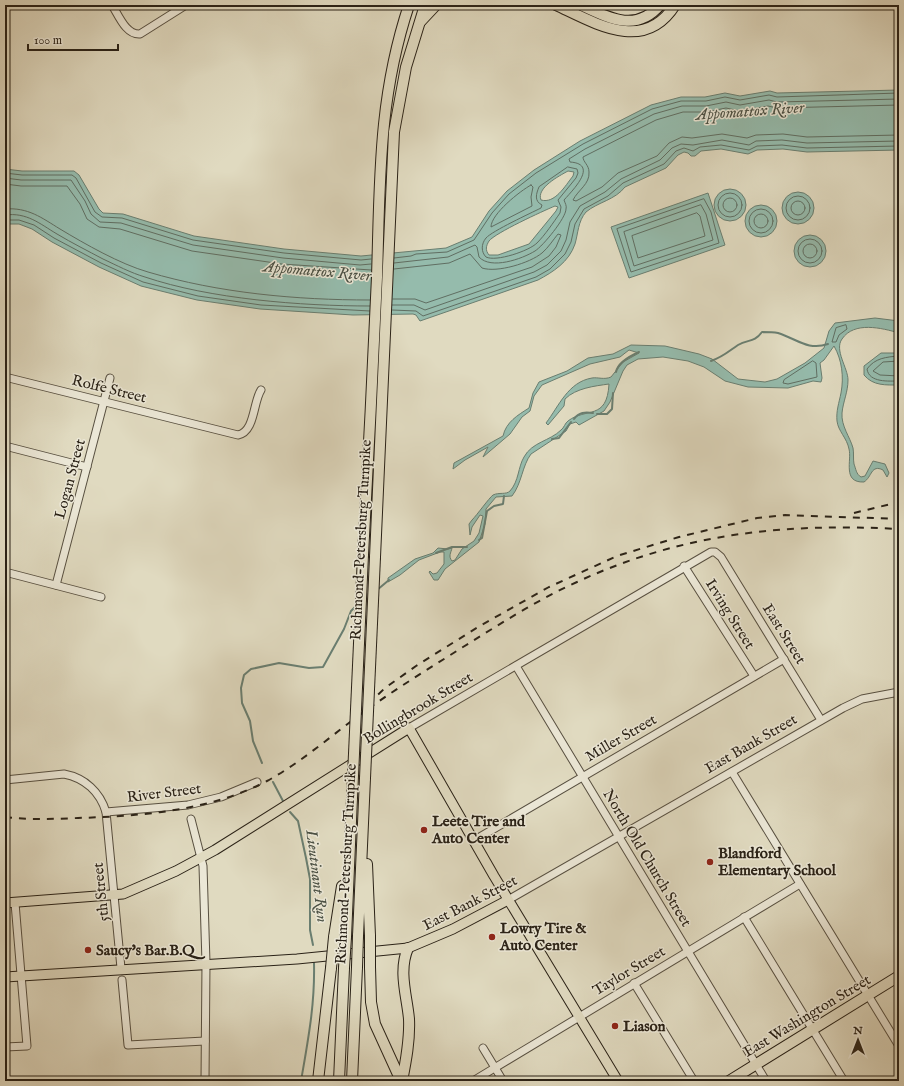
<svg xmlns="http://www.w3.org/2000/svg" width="904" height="1086" viewBox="0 0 904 1086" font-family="'IM FELL English',serif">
	<rect width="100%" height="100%" fill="#e0dac0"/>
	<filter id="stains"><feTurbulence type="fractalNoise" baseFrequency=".005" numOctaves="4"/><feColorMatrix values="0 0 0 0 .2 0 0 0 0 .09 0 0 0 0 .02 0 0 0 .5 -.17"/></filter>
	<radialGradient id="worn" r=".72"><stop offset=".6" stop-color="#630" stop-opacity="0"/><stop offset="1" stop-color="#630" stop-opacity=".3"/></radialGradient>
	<!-- water -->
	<g fill="#95bbac" stroke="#6a7e70" fill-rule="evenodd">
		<path d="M 899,90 L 899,150 L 807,152 L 783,149 L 757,150 L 748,154 L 721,149 L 701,151 L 695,156 L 691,156 L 688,153 L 684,152 L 678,155 L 666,168 L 625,187 C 615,200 598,202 586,212 C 578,221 578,234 575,244 C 569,262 553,272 538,280 L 420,321 L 416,315 L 413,314 L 353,315 L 260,309 L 197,300 L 141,286 L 99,267 L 52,242 L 32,229 L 19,224 L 5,224 L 5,169 L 22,171 L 74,171 L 79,175 L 99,209 L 103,213 L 123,214 L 194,236 L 284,249 L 361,256 L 446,248 L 472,237 L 489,211 L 507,191 L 534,170 L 580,141 L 651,105 L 681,97 L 705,97 L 725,93 L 740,96 L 770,91 L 777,93 ZM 568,171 L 574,172 L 573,176 C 565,186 555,204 541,200 C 536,188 559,176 568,171 ZM 555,206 L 558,207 L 556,211 L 529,244 L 498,255 L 489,255 C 485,250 486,246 489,241 C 495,233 543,211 555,206 Z"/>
		<circle cx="730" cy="205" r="16"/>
		<circle cx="798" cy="208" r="16"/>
		<polygon points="708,193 725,245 629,278 611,227"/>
		<circle cx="761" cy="221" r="16"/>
		<circle cx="810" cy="251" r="16"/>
		<path d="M 875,318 L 899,321 L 899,333 C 882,328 854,321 842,339 C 834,350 848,368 848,380 C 848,392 843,402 842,413 C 841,426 850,437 853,448 C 854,453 853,459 854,464 C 856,469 856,474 861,477 L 865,476 L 873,461 L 885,464 L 889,473 L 887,477 L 883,470 C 871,464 872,477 864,482 C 842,483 852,460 849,449 C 847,438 838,431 837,421 C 836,411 839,403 841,393 C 844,377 842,360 834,346 L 824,360 L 820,363 L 822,378 L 821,382 L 813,381 L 788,388 L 748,387 L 725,381 L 704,367 L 688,361 L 663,357 L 638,359 L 627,365 L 623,371 L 610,402 L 604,411 L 579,425 L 576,422 L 570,424 L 566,431 L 531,454 C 522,466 522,483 512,496 L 496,497 L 486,509 L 485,524 L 479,542 L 445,569 L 438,580 L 434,580 L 429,572 L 430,571 L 433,574 L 437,573 L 444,564 L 444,552 L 440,552 L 419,560 L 400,575 L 388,582 L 388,578 L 415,559 L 433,553 L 438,548 L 448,549 L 452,548 C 451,553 448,556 452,561 L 455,560 L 462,549 L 474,541 L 479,533 L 483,516 L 480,515 L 472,527 L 470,535 L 469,524 L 472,520 C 477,515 489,498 493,495 C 499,492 506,495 510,491 C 519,481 518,467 524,457 C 532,442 550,441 561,430 C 564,428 565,423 568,421 C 586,407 607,421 609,384 C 595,386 576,388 565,399 L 564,406 L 548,425 L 546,423 C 559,406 568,382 592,378 C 598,377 604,380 611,377 L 623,362 L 639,353 L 629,350 L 620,357 L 590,364 L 542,385 L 534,396 L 530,411 L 522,417 L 510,434 L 483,457 L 488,447 L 465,460 L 453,469 L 454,463 L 503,436 C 506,422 518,415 529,408 L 533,393 L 539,382 L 567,371 L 588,358 L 613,354 L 631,345 L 665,346 L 699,354 L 712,359 L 738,379 L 765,382 L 777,379 L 805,363 L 824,348 L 829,331 L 835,323 Z"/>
		<path d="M 881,353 L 899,353 L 899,385 C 886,385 873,386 864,375 L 864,366 Z"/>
	</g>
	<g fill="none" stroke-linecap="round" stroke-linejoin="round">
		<!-- shore -->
		<g stroke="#606e62" stroke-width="1">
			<path d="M 899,105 L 777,108 L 768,106 L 740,111 L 726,108 L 706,112 L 683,112 L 656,120 L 583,157 C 583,162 589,165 589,172 C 590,184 578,190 573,200 L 576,201 L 602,187 L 618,173 L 657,156 L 669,143 L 682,137 L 692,138 L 722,134 L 747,138 L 756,135 L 783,134 L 807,137 L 899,135"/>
			<path d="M 568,167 L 577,169 L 578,173 L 576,178 L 558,200 L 561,207 L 560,213 C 553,223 545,235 537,243 C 529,251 496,262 486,257 C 481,252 481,244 486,238 C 492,231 531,213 541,208 L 542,205 C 534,201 536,194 539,187 Z"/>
			<polyline points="5,173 22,175 72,175 76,178 95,212 102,217 122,218 193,240 284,253 361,260 371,259"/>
			<polyline points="5,178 21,180 71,180 85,201 91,214 100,222 121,223 193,245 283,258 360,265 371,264"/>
			<polyline points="5,184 21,186 67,186 80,204 87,219 99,227 120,229 192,251 282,264 371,270"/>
			<path d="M 531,185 L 533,187 L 531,197 L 532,206 L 491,227 C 491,214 520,191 531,185 Z"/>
			<circle cx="730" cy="205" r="12"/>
			<circle cx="798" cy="208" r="12"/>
			<circle cx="730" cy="205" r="7"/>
			<polygon points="704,199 711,212 719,243 631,272 617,229"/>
			<circle cx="798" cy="208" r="7"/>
			<polygon points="701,205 706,214 713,240 634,266 624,232"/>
			<circle cx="761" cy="221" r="12"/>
			<path d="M 5,209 C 28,207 42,218 60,229 C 85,244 120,264 148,272 C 219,293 296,300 370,300"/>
			<polygon points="697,213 700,216 705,236 638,258 632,236"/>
			<circle cx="761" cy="221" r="7"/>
			<path d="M 5,215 C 27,212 40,224 57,234 C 72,243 88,251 103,259 C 116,265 131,273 145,277 C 210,299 301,306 370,306"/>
			<polyline points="5,220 19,220 34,225 54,238 101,263 143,282 198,296 261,305 370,311"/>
			<circle cx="810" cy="251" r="12"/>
			<circle cx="810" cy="251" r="7"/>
			<polyline points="394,258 411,256 416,254 447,252 474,240 492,213 509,194 536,173 583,144 652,109 681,101 706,101 725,97 740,100 769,95 777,97 899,93"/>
			<path d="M 394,263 L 448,257 L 475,245 L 477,247 L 479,257 C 491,270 522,259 535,251 C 543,246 566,218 566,209 C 567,206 565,203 564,200 C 573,190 599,164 570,162 L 569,159 L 585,149 L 654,114 L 682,106 L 706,106 L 726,102 L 740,105 L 769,100 L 777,102 L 899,99"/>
			<path d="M 393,299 L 415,299 L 426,303 L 532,267 L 549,256 L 556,247 L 561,235 L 558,234 C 553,240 548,248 542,253 C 530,263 497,273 482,268 L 470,254 L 449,263 L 394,269"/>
			<polyline points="392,305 414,305 425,310 534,272 547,265 561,251 566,240 570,222 580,206 605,192 621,179 660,160 672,148 681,144 693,145 722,140 749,145 756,141 782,140 807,143 899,141"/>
			<polyline points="392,310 416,311 423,316 536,277 550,269 565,254 571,242 575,224 584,209 608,196 623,183 664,164 676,151 684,148 693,151 700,147 721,145 749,150 757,146 782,145 807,148 899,146"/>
			<polygon points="846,325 847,329 839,335 836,342 832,342 836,328"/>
			<path d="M 899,356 C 886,357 875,358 867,369 C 869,383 889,381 899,381"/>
			<polygon points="813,361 816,363 817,377 788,384 783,383 784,380"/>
			<polyline points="899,361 883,362 873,371 880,375 899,376"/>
		</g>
		<!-- stream -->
		<g stroke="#6a7e70" stroke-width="2">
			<path d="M 711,361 C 723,357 729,351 738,345 C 748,339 754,343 762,332 C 767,332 773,332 778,333 C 797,339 808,351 828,344"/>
			<path d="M 616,372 C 618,362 630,356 639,352"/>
			<polyline points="597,414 607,414 612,409 613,393"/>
			<path d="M 574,419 C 579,412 585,412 593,413"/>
			<polyline points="552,439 559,438 571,422"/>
			<polyline points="479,540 482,538 487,511 494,506 503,504 504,496"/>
			<polyline points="436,553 452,547 467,547"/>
			<polyline points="377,590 389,580"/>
			<polyline points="262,763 253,741 250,721 242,703 241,688 244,675 251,669 279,663 309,668 323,667 344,629 351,611 356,606"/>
			<polyline points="273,782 283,801"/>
			<polyline points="290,812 298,821 306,858 310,879 310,930 313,945"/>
			<path d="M 301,1081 C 308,1040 315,1005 314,963"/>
		</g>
		<!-- minor casing -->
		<g stroke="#585041" stroke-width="9">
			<g id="minor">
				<path d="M 112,5 C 119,16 126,35 140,34 L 186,5"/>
				<path d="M 5,377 L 238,435 C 255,432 253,402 261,390"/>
				<polyline points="5,446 87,467"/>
				<polyline points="684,566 754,676"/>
				<polyline points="5,572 101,597"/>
				<polyline points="56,585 110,378"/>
				<polyline points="516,666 766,1081"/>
				<polyline points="409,728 711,552 715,552 721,557 821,720"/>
				<polyline points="732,772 899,1046"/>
				<path d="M 5,780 L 64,774 C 85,778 100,792 106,812 L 121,968"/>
				<polyline points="106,812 188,805 221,797 257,782"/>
				<polyline points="191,819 203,866 206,963 205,1081"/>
				<polyline points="473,841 784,659"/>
				<polyline points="508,900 843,708 862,699 899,692"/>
				<polyline points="744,917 844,1081"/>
				<polyline points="122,980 128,1045 205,1041"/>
				<polyline points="634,983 694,1081"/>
				<polyline points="5,1047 27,1046 15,903"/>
				<polyline points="483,1048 503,1081"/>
				<polyline points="473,1081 800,884"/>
			</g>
		</g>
		<!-- major casing -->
		<g stroke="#2a2217" stroke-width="11">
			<g id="major">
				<polyline points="5,903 123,894 176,871 215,850 409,728 494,876 618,1081"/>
				<polyline points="5,977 297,959 408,948 453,929 508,900"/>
			</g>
		</g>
		<!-- highway casing -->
		<g stroke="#2a2217" stroke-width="12">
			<g id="highway">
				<path d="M 556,5 C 595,23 644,54 675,5"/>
				<path d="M 581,5 C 609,18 636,33 660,5"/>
				<polyline points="421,21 436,5"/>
				<path d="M 363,555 C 368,462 373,370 377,277 C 380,181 378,98 409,5"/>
				<polyline points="375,557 394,132 406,67 425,5"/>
				<polyline points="367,864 370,936"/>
				<polyline points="358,936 365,778"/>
				<polyline points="334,937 342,886"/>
				<polyline points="346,937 352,798"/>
				<polyline points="370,967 371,1002 375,1024 401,1081"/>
				<polyline points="318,1081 331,968"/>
				<polyline points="339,1081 344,968"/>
				<polyline points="352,1081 357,967"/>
				<path d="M 402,1081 C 406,1061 410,1040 409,1019 C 407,996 398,971 408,948"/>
				<polyline points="729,1081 899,976"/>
			</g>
		</g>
		<!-- minor -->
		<use href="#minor" stroke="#ebe7d6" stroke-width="7"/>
		<!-- major -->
		<use href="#major" stroke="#e0dac0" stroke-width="9"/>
		<!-- highway -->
		<use href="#highway" stroke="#e0dac0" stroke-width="10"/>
		<!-- rail -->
		<g stroke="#2a2217" stroke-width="2" stroke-dasharray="7 7" stroke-linecap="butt">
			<polyline points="854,513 899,502"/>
			<polyline points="368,704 385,688 416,666 478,627 549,587 617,556 679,537 757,518 785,515 899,519"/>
			<path d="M 5,817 C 29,820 53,819 78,818 C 141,816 210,811 267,781 C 302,762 333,734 365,711 C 397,688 430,668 463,647 C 500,624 537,600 577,582 C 683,533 784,523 899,529"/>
		</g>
		<!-- highway-bridge casing -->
		<g stroke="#2a2217" stroke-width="12" stroke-linecap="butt">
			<g id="highway-bridge">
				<polyline points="365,778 375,557"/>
				<polyline points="352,798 363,555"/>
				<polyline points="357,967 358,936"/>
				<polyline points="370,967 370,936"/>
				<polyline points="331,968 334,937"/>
				<polyline points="344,968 346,937"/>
			</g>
		</g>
		<!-- highway-bridge -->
		<use href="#highway-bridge" stroke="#e0dac0" stroke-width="10"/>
	</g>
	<!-- markers -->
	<g fill="#8f2418" stroke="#ebe7d6" stroke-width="1.5">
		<circle cx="424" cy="830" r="4"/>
		<circle cx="710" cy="862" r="4"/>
		<circle cx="492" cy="937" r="4"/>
		<circle cx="88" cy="950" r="4"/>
		<circle cx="615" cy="1026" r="4"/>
	</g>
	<g text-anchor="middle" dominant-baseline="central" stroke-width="3" stroke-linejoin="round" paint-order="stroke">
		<!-- street labels -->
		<g font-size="15" fill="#2a2217" stroke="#ebe7d6">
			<text transform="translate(109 389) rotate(14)">Rolfe Street</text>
			<text transform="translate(70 479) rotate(-75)">Logan Street</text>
			<text transform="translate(361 540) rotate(-87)">Richmond-Petersburg Turnpike</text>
			<text transform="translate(730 614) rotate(58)">Irving Street</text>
			<text transform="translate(784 634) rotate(58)">East Street</text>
			<text transform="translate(418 708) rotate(-31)">Bollingbrook Street</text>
			<text transform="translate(621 738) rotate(-30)">Miller Street</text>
			<text transform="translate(751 744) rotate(-30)">East Bank Street</text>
			<text transform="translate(164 793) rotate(-7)">River Street</text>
			<text transform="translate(647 858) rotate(59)">North Old Church Street</text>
			<text transform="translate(346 864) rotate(-87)">Richmond-Petersburg Turnpike</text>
			<text transform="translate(101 892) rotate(-96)">5th Street</text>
			<text transform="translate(470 903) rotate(-27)">East Bank Street</text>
			<text transform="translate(629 971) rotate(-31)">Taylor Street</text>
			<text transform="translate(807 1016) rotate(-31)">East Washington Street</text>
		</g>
		<!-- poi labels -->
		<g font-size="15" font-weight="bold" fill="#2a2217" stroke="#ebe7d6" text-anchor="start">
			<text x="432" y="821">Leete Tire and<tspan x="432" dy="17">Auto Center</tspan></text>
			<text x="718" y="853">Blandford<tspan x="718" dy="17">Elementary School</tspan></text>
			<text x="500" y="928">Lowry Tire &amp;<tspan x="500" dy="17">Auto Center</tspan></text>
			<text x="96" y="950">Saucy's Bar.B.Q</text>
			<text x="623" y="1026">Liason</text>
		</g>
		<!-- water labels -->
		<g font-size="16" font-style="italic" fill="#4a5044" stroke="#ebe7d6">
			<text transform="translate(750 112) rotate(-4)">Appomattox River</text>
			<text transform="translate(317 272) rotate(5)">Appomattox River</text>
			<text transform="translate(316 876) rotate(83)">Lieutinant Run</text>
		</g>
	</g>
	<!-- margin -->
	<rect width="904" height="1086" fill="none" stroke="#e0dac0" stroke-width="20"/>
	<rect x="6" y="6" width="892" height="1074" fill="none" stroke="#2a2217" stroke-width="2"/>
	<rect x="10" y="10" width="884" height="1066" fill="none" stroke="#2a2217"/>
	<!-- north arrow -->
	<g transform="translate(858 1040)" stroke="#ebe7d6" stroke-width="3" paint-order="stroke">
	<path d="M0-3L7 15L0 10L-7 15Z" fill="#2a2217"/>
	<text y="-6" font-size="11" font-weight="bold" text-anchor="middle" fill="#2a2217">N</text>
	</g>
	<!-- scale -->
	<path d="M28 44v6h90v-6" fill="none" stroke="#2a2217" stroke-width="2"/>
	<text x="34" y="44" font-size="12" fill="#2a2217" stroke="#ebe7d6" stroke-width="3" paint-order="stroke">100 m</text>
	<rect width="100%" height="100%" filter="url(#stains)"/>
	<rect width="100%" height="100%" fill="url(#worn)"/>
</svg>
